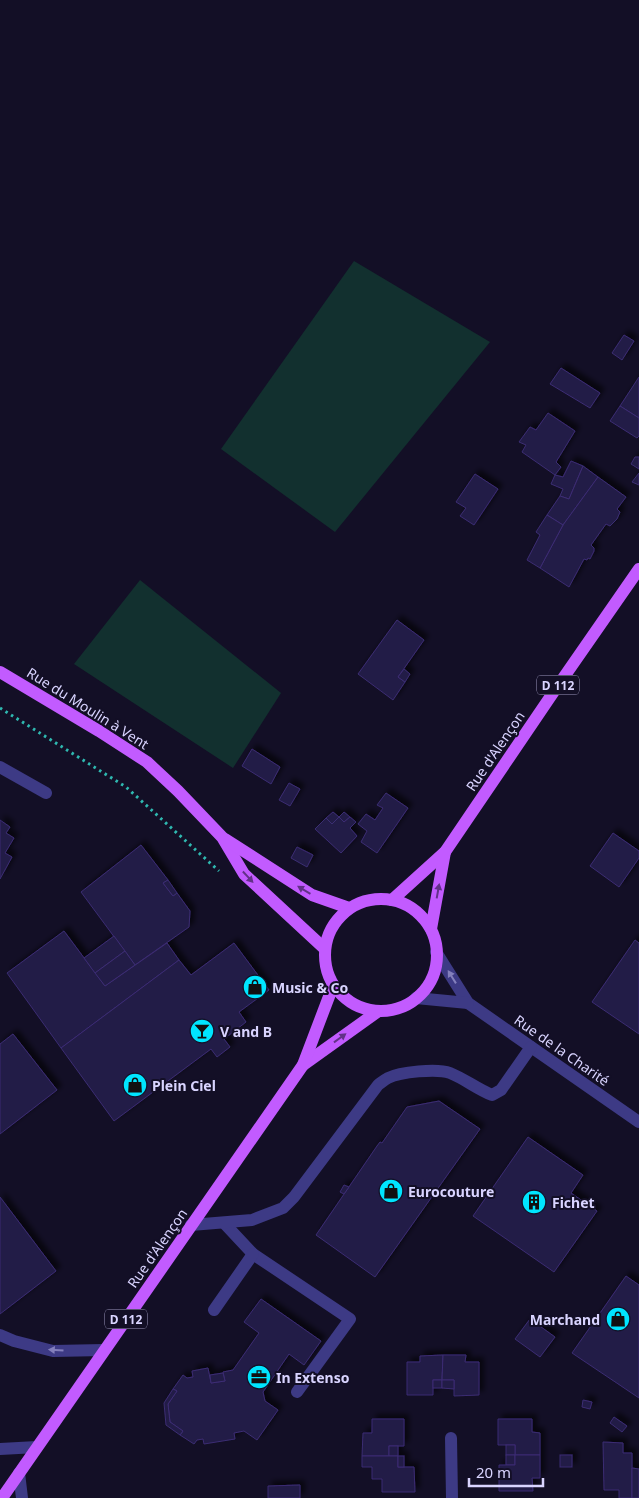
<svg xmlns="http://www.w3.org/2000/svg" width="639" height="1498" viewBox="0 0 639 1498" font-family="'Noto Sans',sans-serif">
	<defs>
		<filter id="shadow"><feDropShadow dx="4.5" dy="-4.5" stdDeviation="2.5" flood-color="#0009"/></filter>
	</defs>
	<rect width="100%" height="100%" fill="#130f26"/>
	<!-- green -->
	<g fill="#12302f">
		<polygon points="354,261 490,342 335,532 221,449"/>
		<polygon points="140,580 281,693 233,768 74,664"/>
	</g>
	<!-- building -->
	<g fill="#241b47" stroke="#3b2d73" filter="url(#shadow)">
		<polygon points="624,335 634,341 622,360 612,353"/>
		<polygon points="561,368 600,393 590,408 550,384"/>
		<polygon points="639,377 639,418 620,406"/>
		<polygon points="620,406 639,418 639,436 637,438 610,421"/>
		<polygon points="548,413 575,431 556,462 561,467 555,475 522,452 526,445 519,442 530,427 536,430"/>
		<polygon points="635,457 639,457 639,469 631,464"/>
		<polygon points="571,461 583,466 569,499 560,496 563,489 551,484 555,475 563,477"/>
		<polygon points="583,466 598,477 563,525 547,515 560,496 569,499"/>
		<polygon points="639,473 639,485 632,482"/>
		<polygon points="475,474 498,489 474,525 460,516 466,508 456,502"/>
		<polygon points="598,477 626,497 617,509 620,512 617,519 610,526 606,524 591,545 594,548 594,551 590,559 588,558 587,560 584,559 569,587 540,568 563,525"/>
		<polygon points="547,515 563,525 540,568 527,560 540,535 536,532"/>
		<polygon points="397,620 424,640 398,677 405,682 393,700 358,674"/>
		<polygon points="404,669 410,674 405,682 398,677"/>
		<polygon points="252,749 280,767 271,784 242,766"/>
		<polygon points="289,783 300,789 290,806 279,800"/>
		<polygon points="386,793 408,808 377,853 361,842 367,831 358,824 366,814 375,820 383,808 377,805"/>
		<polygon points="333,812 339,817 332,824 326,818"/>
		<polygon points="344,812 350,817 344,822 339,817"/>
		<polygon points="339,817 344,822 350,817 356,822 350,828 357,836 341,853 315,829 326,818 332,824"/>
		<polygon points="0,820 10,827 6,833 14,838 5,853 12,857 0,879"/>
		<polygon points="613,833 639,851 639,858 619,887 590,866"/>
		<polygon points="141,845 168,880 163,883 173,896 177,893 190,911 189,927 135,965 81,892"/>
		<polygon points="297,847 313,855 307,867 291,858"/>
		<polygon points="168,880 177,893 173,896 163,883"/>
		<polygon points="64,931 105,986 167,943 179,960 61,1048 7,973"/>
		<polygon points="114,936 125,951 95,973 84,958"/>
		<polygon points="635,940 639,943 639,1034 592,1002"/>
		<polygon points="234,943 269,990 239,1012 246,1022 224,1039 230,1047 217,1057 211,1049 114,1121 61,1048 179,960 191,975"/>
		<polygon points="125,951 135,965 105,986 95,973"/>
		<polygon points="13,1034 57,1090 0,1134 0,1044"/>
		<polygon points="439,1101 480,1129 375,1277 316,1235 377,1146 380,1142 382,1143 407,1107"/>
		<polygon points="528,1137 583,1175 571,1193 597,1211 554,1272 473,1216"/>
		<polygon points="344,1185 349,1187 344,1194 340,1192"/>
		<polygon points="0,1197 56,1271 0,1314"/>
		<polygon points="626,1276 639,1285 639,1398 572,1353"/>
		<polygon points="261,1299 321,1341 304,1365 289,1354 263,1392 265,1401 278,1410 257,1440 244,1431 234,1433 235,1439 204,1444 203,1439 197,1440 194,1444 180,1435 183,1431 170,1422 168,1404 177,1391 173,1389 183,1375 187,1378 193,1377 192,1371 208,1368 211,1383 225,1381 223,1372 233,1370 259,1333 244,1322"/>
		<polygon points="530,1319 555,1337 540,1357 515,1339"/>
		<polygon points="443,1355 442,1380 433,1380 433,1395 407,1395 407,1362 420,1362 420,1356"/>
		<polygon points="443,1355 466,1355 465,1362 479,1362 479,1395 454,1396 454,1380 442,1380"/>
		<polygon points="223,1373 225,1381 211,1383 210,1375"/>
		<rect x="433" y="1380" width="9" height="8"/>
		<polygon points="442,1380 454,1380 454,1389 442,1388"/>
		<polygon points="173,1389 177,1391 168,1404 170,1422 183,1431 180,1435 166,1425 164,1403"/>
		<polygon points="583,1400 592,1402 590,1409 582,1407"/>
		<polygon points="614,1417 627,1426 622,1432 610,1423"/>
		<polygon points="372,1419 404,1419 404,1446 389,1446 389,1456 362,1456 363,1433 372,1433"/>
		<polygon points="498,1419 532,1419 532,1432 540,1433 540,1455 515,1455 515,1445 498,1445"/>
		<polygon points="603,1442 623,1443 623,1453 632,1453 632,1498 619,1498 619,1490 604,1490"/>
		<rect x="506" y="1445" width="9" height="10"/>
		<rect x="389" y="1446" width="9" height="10"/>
		<rect x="506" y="1455" width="9" height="10"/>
		<polygon points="515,1455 540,1455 540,1478 532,1478 533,1491 499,1491 499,1465 515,1465"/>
		<rect x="560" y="1455" width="12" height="12"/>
		<polygon points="362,1456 398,1456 398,1467 414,1467 415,1492 382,1492 382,1479 372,1479 372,1467 362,1467"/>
		<rect x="398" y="1456" width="6" height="11"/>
		<polygon points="632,1468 639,1469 639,1498 632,1498"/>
		<polygon points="300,1485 300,1498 268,1498 268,1486"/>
	</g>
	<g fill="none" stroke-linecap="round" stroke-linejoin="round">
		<!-- path -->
		<polyline stroke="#2fb8b0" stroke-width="3" stroke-dasharray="2.5 4" stroke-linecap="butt" points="0,708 126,787 219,871"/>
		<!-- minor -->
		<g stroke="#3d3a85" stroke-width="12">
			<polyline points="0,767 46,793"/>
			<polyline points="436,952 468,1003 639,1122"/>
			<polyline points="416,998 468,1003"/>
			<polyline points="224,1223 253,1254 350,1319 297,1392"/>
			<path d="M 191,1225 L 252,1220 L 283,1208 L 294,1197 L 378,1085 C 381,1083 384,1080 388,1078 C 400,1072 437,1068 450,1073 C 465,1079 477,1089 492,1095 L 501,1090 L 531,1047"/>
			<polyline points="214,1310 253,1254"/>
			<polyline points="0,1335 14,1341 53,1351 104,1350"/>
			<polyline points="451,1438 452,1498"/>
			<polyline points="0,1449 37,1447"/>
			<polyline points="19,1473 22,1498"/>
		</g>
		<!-- major -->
		<g stroke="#c25bff" stroke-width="12">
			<polyline points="0,672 99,731 147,762 178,791 222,837 244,874 325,949"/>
			<polyline points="225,839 312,895 349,908"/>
			<circle cx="381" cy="955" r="56"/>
			<polyline points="392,900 445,852 557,687 639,569"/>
			<polyline points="431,929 445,852"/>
			<polyline points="303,1065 377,1012"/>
			<polyline points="2,1498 303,1065 333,986"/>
		</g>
	</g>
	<!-- one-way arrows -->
	<defs><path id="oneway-solid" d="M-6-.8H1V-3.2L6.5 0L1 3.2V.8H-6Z" transform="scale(1.25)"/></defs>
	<g fill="#623188">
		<use href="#oneway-solid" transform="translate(248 877) rotate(47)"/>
		<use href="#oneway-solid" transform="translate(304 890) rotate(-149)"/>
		<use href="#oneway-solid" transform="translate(438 891) rotate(-80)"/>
		<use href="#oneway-solid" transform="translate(340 1038) rotate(-36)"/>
	</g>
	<g fill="#837fbc">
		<use href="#oneway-solid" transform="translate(452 977) rotate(-122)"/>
		<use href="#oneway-solid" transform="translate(56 1350) rotate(-176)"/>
	</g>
	<!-- icons -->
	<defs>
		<g id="shop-disc" transform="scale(1.25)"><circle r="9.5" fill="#00e5ff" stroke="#130f26"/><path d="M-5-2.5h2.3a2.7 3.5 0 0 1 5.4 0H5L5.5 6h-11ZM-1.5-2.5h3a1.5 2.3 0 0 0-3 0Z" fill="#111"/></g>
		<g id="bar-disc" transform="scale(1.25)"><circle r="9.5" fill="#00e5ff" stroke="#130f26"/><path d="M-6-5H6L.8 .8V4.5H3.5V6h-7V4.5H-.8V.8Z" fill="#111"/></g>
		<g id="building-disc" transform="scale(1.25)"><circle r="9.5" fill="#00e5ff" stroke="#130f26"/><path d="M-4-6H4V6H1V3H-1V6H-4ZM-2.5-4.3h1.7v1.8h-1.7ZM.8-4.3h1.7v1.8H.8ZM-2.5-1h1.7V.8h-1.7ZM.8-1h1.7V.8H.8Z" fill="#111"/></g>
		<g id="office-disc" transform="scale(1.25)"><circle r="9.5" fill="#00e5ff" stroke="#130f26"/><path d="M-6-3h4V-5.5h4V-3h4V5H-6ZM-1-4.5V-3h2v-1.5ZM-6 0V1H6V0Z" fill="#111"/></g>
	</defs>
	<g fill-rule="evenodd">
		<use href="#shop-disc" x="255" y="987"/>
		<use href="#bar-disc" x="202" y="1031"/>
		<use href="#shop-disc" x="135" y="1085"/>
		<use href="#shop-disc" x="391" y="1191"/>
		<use href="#building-disc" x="534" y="1202"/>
		<use href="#shop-disc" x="618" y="1319"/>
		<use href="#office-disc" x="259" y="1377"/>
	</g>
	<g text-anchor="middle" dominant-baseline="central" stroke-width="4" stroke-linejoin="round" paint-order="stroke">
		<!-- shield labels -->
		<g fill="#130f26" stroke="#9e99be" stroke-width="1">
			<rect x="537" y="675.5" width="42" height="19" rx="4"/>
			<rect x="105" y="1309.5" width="42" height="19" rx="4"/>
		</g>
		<g font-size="12" font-weight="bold" fill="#d9d4ff">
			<text x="558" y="685">D 112</text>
			<text x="126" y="1319">D 112</text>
		</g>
		<!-- street labels -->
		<g font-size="14" fill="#d9d4ff" stroke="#130f26">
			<text transform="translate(88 708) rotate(32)">Rue du Moulin à Vent</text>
			<text transform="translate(495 751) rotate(-56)">Rue d'Alençon</text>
			<text transform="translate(562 1050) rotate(35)">Rue de la Charité</text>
			<text transform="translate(157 1248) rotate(-55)">Rue d'Alençon</text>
		</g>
		<!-- poi labels -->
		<g font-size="14" font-weight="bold" fill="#d9d4ff" stroke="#130f26" text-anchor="start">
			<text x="272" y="987">Music &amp; Co</text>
			<text x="220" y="1031">V and B</text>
			<text x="152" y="1085">Plein Ciel</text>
			<text x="408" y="1191">Eurocouture</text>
			<text x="552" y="1202">Fichet</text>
			<text x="600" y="1319" text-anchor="end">Marchand</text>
			<text x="276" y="1377">In Extenso</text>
		</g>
	</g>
	<!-- scale -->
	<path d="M469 1478v8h74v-8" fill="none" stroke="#d9d4ff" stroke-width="2.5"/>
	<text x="476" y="1478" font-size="15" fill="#d9d4ff" stroke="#130f26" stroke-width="4" paint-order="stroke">20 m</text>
</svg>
